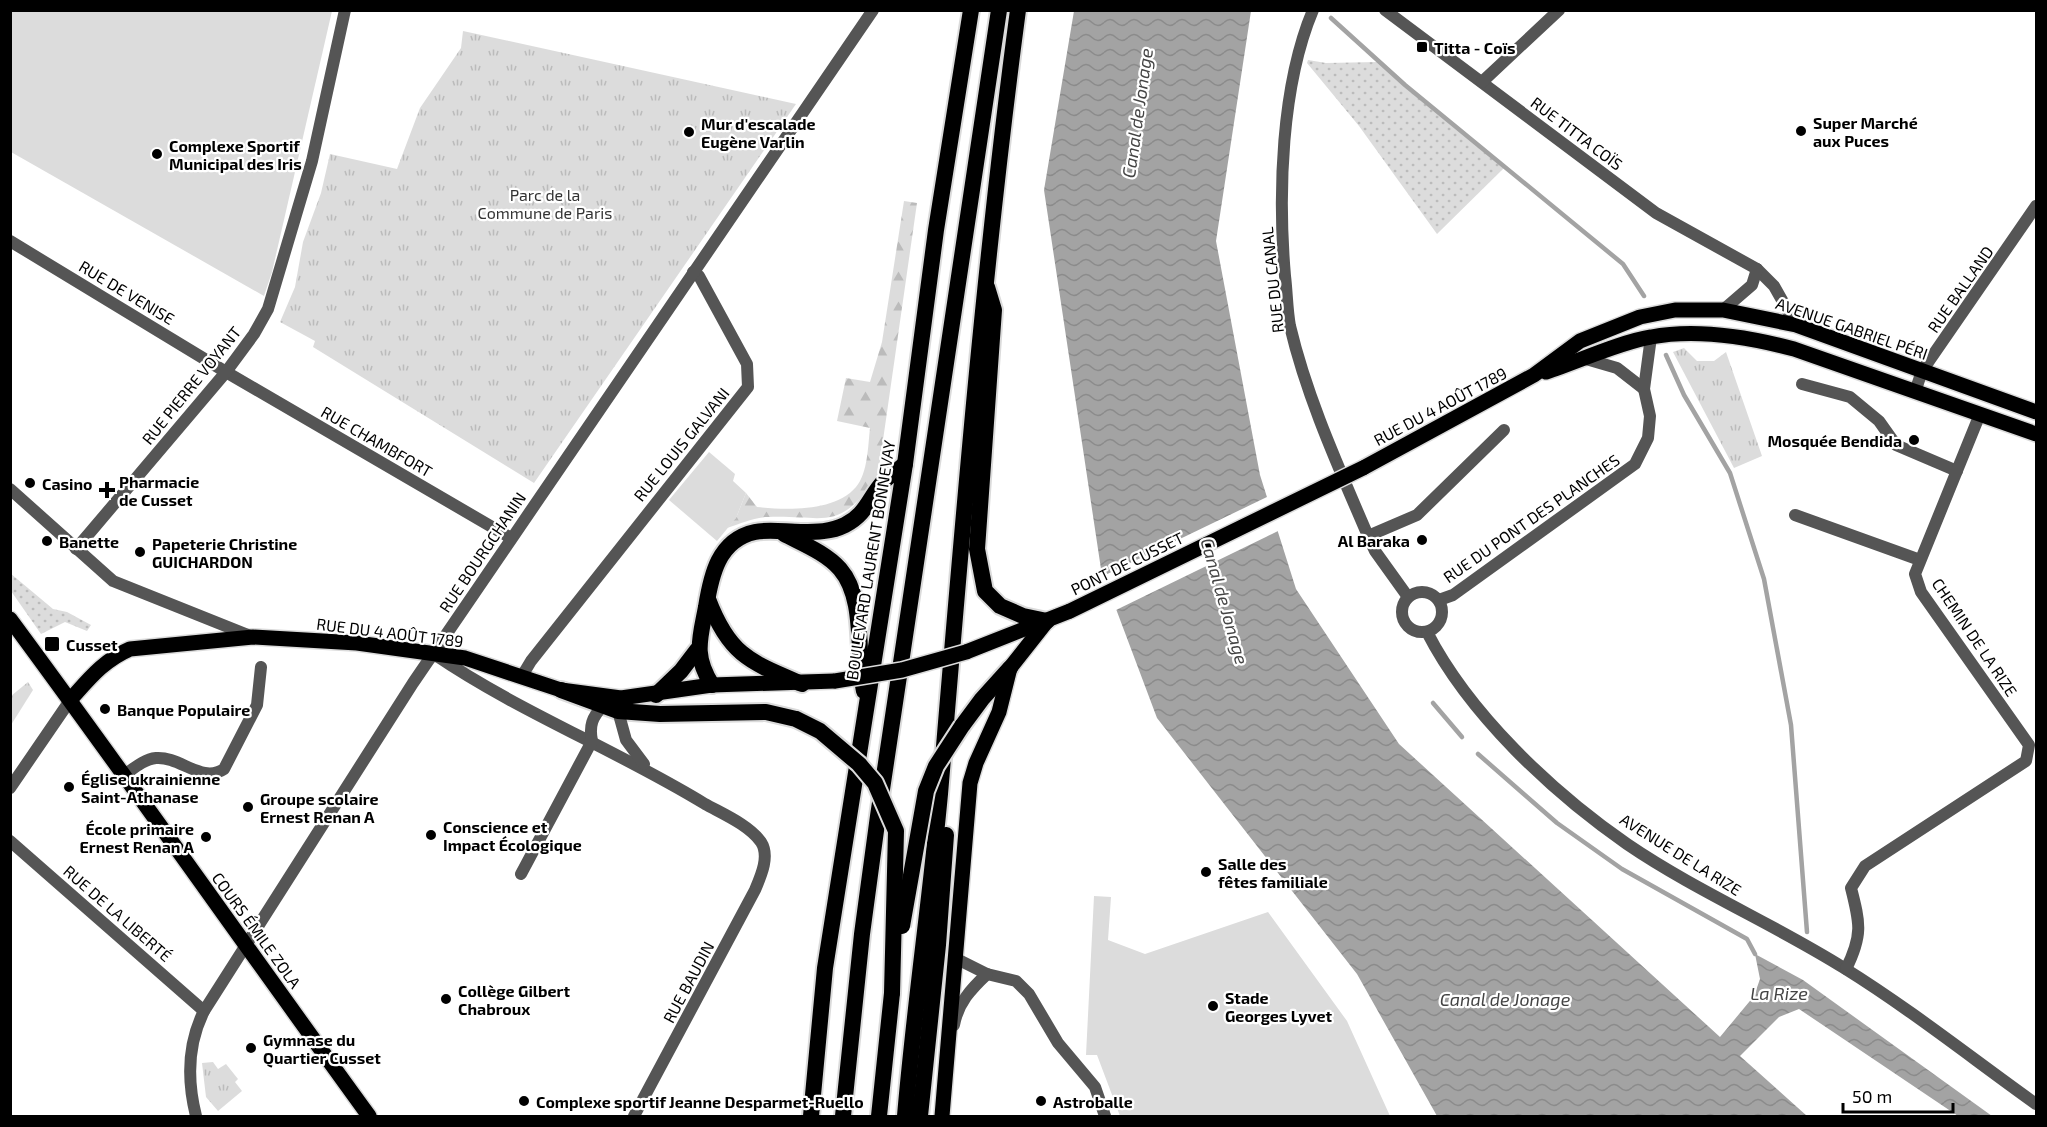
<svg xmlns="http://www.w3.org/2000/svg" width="2047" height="1127" viewBox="0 0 2047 1127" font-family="'Exo 2',sans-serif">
	<defs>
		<pattern id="forest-firs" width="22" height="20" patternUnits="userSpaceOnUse" patternTransform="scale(1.5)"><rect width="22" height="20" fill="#dcdcdc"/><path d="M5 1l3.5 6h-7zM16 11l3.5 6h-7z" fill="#bbb"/></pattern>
		<pattern id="park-tufts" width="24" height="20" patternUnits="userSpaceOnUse" patternTransform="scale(1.5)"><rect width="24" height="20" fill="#dcdcdc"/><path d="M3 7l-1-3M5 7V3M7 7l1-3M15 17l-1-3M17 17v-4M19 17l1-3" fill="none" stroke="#bbb"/></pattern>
		<pattern id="garden-dots" width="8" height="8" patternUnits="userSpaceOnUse" patternTransform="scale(1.5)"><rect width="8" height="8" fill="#dcdcdc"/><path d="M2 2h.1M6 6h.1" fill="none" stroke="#bbb" stroke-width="1.8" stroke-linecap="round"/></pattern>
		<pattern id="water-waves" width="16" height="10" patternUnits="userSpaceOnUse" patternTransform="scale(1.5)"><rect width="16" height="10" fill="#a3a3a3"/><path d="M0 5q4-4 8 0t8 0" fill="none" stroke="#8b8b8b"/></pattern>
	</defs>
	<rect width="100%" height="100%" fill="#fff"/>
	<!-- grass -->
	<g fill="#dcdcdc">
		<polygon points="11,10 332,11 272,272 264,296 11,152"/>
		<polygon points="709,452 735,474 733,481 746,493 736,518 717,541 669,500"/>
		<polygon points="1094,896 1111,897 1108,940 1145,954 1268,912 1347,1021 1390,1116 1120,1116 1097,1055 1086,1055"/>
	</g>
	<!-- forest -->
	<path fill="url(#forest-firs)" d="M 904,201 L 917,203 L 878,475 C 838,533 828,515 768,517 C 754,517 740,524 727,528 L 736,518 L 746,493 L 757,507 C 786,510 835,512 856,487 C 868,473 868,445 870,428 L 837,421 L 846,378 L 870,382 L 882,342 Z"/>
	<!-- park -->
	<g fill="url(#park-tufts)">
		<polygon points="463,31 796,104 534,483 313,347 315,341 280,322 295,287 303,242 321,193 330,154 397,169 420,108 461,48"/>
		<polygon points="1684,348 1697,361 1714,361 1726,352 1762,456 1734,468 1673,352"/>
		<polygon points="28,682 33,690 11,725 11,696"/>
		<polygon points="213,1062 218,1069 226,1064 238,1079 235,1082 242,1091 218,1111 206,1097 202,1063"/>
	</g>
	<!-- garden -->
	<g fill="url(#garden-dots)">
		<polygon points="1308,60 1326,63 1378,62 1504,168 1437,234 1359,126 1307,63"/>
		<polygon points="10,573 53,609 67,612 91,625 87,631 65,622 41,634 11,591"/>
	</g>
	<!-- water -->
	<polygon fill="url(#water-waves)" points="1074,11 1251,11 1216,241 1260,475 1296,589 1399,744 1720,1037 1754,996 1760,979 1755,954 1803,980 1992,1116 1958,1116 1799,1009 1779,1017 1740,1056 1807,1116 1437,1116 1357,974 1157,718 1101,569 1044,190"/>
	<!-- pier -->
	<polygon fill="#fff" points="1269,496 1280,530 1114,611 1101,577"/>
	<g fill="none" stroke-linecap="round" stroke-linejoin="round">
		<!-- stream -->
		<g stroke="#a3a3a3" stroke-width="4.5">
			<polyline points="1331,18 1405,85 1623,264 1644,296"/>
			<polyline points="1666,355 1684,395 1730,473 1764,579 1791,725 1807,932"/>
			<polyline points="1433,703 1462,737"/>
			<polyline points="1478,754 1557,823 1622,869 1747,939 1755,954"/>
		</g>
		<!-- primary casing -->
		<g stroke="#dbdbdb" stroke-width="18">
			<g id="primary">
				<path d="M 1546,372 C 1577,362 1620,342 1651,337 C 1698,328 1749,337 1794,349 L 2036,434"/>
				<polyline points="1363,468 1534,375 1580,341 1640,317 1675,310 1723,310 1796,325 2036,412"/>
				<path d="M 10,619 C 132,784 249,951 369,1116"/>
				<polyline points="966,652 1070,611"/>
				<path d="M 71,699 C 89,679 104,660 130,649 L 253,637 L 357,643 L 465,658 L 561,690 L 621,698 L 712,685 L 835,681"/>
				<polyline points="942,1116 970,783 976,763 999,712 1010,668 1047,621"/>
			</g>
		</g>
		<!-- trunk casing -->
		<g stroke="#dbdbdb" stroke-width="20">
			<g id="trunk">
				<polyline points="987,287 994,310 977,549 985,591 1000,606 1023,616 1047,621"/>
				<path d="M 784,534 C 803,544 826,553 840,569 C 866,599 856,654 864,691"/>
				<path d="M 708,599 C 729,655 750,662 802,684"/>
				<path d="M 712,685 C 693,655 700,639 706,607 C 711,576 718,540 755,532 C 769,529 786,532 801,532 C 816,532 831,532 845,525 C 867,514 869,497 884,481 C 890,475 898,470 905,464"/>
				<polyline points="561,690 618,711 660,714 766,712 796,719"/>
				<polyline points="656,695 681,671 697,650"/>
				<polyline points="962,726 982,699 1010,668"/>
				<polyline points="811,1116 825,968 905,464 936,230 971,10"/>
				<polyline points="843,1116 862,934 878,816 999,10"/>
				<polyline points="879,1116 892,993"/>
				<path d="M 905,1116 C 914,1009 930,902 940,794 C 962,533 983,271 1018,10"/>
				<polyline points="920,1116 938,945 946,835"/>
			</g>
		</g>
		<!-- minor -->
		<g stroke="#555" stroke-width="12">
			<path d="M 1313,10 C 1281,86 1278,194 1285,276 C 1287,292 1287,310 1290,326 C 1307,398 1339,468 1368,536 L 1375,551 L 1408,597"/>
			<polyline points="1385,10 1656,213 1757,269 1774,286 1796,325"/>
			<polyline points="1482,82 1559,10"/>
			<polyline points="10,241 226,372 511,538"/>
			<polyline points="1723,310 1752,285 1757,269"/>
			<polyline points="1586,359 1617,368 1644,389"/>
			<polyline points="1802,384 1850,397 1879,421 1896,445 1957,471"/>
			<polyline points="1915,392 1922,371 2036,206"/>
			<polyline points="10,489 113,581 253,637"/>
			<polyline points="1795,515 1920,560"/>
			<polyline points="1368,536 1417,515 1504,430"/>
			<polyline points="76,549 226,372 254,334 268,309 312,161 345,10"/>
			<circle cx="1422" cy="612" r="20"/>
			<polyline points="1439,600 1453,595 1635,464 1648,438 1650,416 1644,389 1651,337"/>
			<path d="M 1427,632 C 1469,714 1552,792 1627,844 C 1696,891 1774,924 1844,968 C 1910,1009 1973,1059 2036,1104"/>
			<path d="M 434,654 C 519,712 617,750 705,804 C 723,814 749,825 761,842 C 770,856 761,876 755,890 L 634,1116"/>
			<polyline points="522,676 531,661 748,387 747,364 699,276 693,272"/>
			<polyline points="618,711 626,740 644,764"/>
			<path d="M 123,776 C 133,769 144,759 156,758 C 180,756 202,784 224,769 L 257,705 L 261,667"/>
			<polyline points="10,788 71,699"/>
			<polyline points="10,841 204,1011"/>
			<path d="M 521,874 L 592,741 C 589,726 592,717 603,706"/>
			<polyline points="955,961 961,961 987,974 1016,981 1029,994 1058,1043 1095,1087 1105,1116"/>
			<path d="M 1846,969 C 1863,935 1860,923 1851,888 L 1865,866 L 2026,761 L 2029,745 L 1921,592 L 1915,574 L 1980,414"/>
			<path d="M 954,1025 C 958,1003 971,989 987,974"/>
			<path d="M 196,1116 C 187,1080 187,1045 204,1011 L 413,683 L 873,10"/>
		</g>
		<!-- primary -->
		<use href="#primary" stroke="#000" stroke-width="15"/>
		<!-- trunk -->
		<use href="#trunk" stroke="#000" stroke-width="16"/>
		<!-- primary-bridge casing -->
		<g stroke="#dbdbdb" stroke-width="18" stroke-linecap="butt">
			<g id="primary-bridge">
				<polyline points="1070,611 1363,468"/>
				<polyline points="835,681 902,670 966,652"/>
			</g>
		</g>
		<!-- trunk-bridge casing -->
		<g stroke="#dbdbdb" stroke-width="20" stroke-linecap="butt">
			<g id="trunk-bridge">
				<polyline points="796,719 820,731 859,764 875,783 896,831 892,993"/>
				<polyline points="902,926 926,791 936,766 962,726"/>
			</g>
		</g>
		<!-- primary-bridge -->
		<use href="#primary-bridge" stroke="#000" stroke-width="15"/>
		<!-- trunk-bridge -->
		<use href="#trunk-bridge" stroke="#000" stroke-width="16"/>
	</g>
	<!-- markers -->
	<g fill="#000" stroke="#fff" stroke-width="2">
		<rect x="1416" y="41" width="12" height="12" rx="3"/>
		<circle cx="1801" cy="131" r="6"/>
		<circle cx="689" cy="132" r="6"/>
		<circle cx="157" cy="154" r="6"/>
		<circle cx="1914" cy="440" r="6"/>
		<circle cx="30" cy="483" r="6"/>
		<path d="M104 481h6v6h6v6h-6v6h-6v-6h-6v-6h6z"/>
		<circle cx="1422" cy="540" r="6"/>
		<circle cx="47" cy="541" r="6"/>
		<circle cx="140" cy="552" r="6"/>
		<rect x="44" y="636" width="16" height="16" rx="3"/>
		<circle cx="105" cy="709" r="6"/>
		<circle cx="69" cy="787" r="6"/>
		<circle cx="248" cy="807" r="6"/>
		<circle cx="431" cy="835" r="6"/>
		<circle cx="206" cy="837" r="6"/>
		<circle cx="1206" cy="872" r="6"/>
		<circle cx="446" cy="999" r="6"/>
		<circle cx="1213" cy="1006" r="6"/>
		<circle cx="251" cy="1048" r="6"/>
		<circle cx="524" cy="1101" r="6"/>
		<circle cx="1041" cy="1101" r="6"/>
	</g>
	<g text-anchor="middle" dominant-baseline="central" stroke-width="4.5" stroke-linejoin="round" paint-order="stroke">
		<!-- poi labels -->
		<g font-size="16" font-weight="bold" fill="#000" stroke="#fff" text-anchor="start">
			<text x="1434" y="47">Titta - Coïs</text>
			<text x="1813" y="122">Super Marché<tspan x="1813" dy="18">aux Puces</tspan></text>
			<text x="701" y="123">Mur d'escalade<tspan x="701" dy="18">Eugène Varlin</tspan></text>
			<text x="169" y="145">Complexe Sportif<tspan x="169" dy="18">Municipal des Iris</tspan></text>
			<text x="1902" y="440" text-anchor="end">Mosquée Bendida</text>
			<text x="119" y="481">Pharmacie<tspan x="119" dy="18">de Cusset</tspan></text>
			<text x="42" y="483">Casino</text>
			<text x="1410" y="540" text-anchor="end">Al Baraka</text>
			<text x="59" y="541">Banette</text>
			<text x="152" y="543">Papeterie Christine<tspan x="152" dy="18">GUICHARDON</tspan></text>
			<text x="66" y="644">Cusset</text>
			<text x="117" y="709">Banque Populaire</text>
			<text x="81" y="778">Église ukrainienne<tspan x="81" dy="18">Saint-Athanase</tspan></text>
			<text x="260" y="798">Groupe scolaire<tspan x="260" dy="18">Ernest Renan A</tspan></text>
			<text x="443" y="826">Conscience et<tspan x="443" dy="18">Impact Écologique</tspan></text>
			<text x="194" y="828" text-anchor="end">École primaire<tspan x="194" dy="18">Ernest Renan A</tspan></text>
			<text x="1218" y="863">Salle des<tspan x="1218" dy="18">fêtes familiale</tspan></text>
			<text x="458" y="990">Collège Gilbert<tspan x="458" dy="18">Chabroux</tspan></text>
			<text x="1225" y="997">Stade<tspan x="1225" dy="18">Georges Lyvet</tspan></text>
			<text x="263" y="1039">Gymnase du<tspan x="263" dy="18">Quartier Cusset</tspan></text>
			<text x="536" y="1101">Complexe sportif Jeanne Desparmet-Ruello</text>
			<text x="1053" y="1101">Astroballe</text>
		</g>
		<!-- street labels -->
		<g font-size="16" fill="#000" stroke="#fff">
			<text transform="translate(1577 133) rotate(37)">RUE TITTA COÏS</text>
			<text transform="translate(1272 280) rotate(-96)">RUE DU CANAL</text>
			<text transform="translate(1960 289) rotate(-55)">RUE BALLAND</text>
			<text transform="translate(127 292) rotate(31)">RUE DE VENISE</text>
			<text transform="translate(1852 328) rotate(19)">AVENUE GABRIEL PÉRI</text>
			<text transform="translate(191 385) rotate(-51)">RUE PIERRE VOYANT</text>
			<text transform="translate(1440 406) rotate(-28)">RUE DU 4 AOÛT 1789</text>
			<text transform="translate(377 441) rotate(30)">RUE CHAMBFORT</text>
			<text transform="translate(681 444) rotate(-51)">RUE LOUIS GALVANI</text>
			<text transform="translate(1531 518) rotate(-35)">RUE DU PONT DES PLANCHES</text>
			<text transform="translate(482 552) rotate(-56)">RUE BOURGCHANIN</text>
			<text transform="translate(870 560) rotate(-81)">BOULEVARD LAURENT BONNEVAY</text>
			<text transform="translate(1127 563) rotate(-26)">PONT DE CUSSET</text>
			<text transform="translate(390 632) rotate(7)">RUE DU 4 AOÛT 1789</text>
			<text transform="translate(1975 637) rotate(56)">CHEMIN DE LA RIZE</text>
			<text transform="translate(1681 854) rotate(32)">AVENUE DE LA RIZE</text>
			<text transform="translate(118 913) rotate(41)">RUE DE LA LIBERTÉ</text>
			<text transform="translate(257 930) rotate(54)">COURS ÉMILE ZOLA</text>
			<text transform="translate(688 982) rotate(-62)">RUE BAUDIN</text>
		</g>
		<!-- park labels -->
		<g font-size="16" fill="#333" stroke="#fff">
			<text x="545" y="194">Parc de la<tspan x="545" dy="18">Commune de Paris</tspan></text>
		</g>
		<!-- water labels -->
		<g font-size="18" font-style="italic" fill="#444" stroke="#fff">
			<text transform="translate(1137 113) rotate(-82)">Canal de Jonage</text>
			<text transform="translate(1225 601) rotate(74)">Canal de Jonage</text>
			<text x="1779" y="993">La Rize</text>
			<text x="1505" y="999">Canal de Jonage</text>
		</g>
	</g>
	<!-- border -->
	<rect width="2047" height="1127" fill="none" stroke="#000000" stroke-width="24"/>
	<!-- scale -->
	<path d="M1843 1103v9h110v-9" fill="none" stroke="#000000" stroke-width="3"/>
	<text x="1852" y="1103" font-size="18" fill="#000000" stroke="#ffffff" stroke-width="4.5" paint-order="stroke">50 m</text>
</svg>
